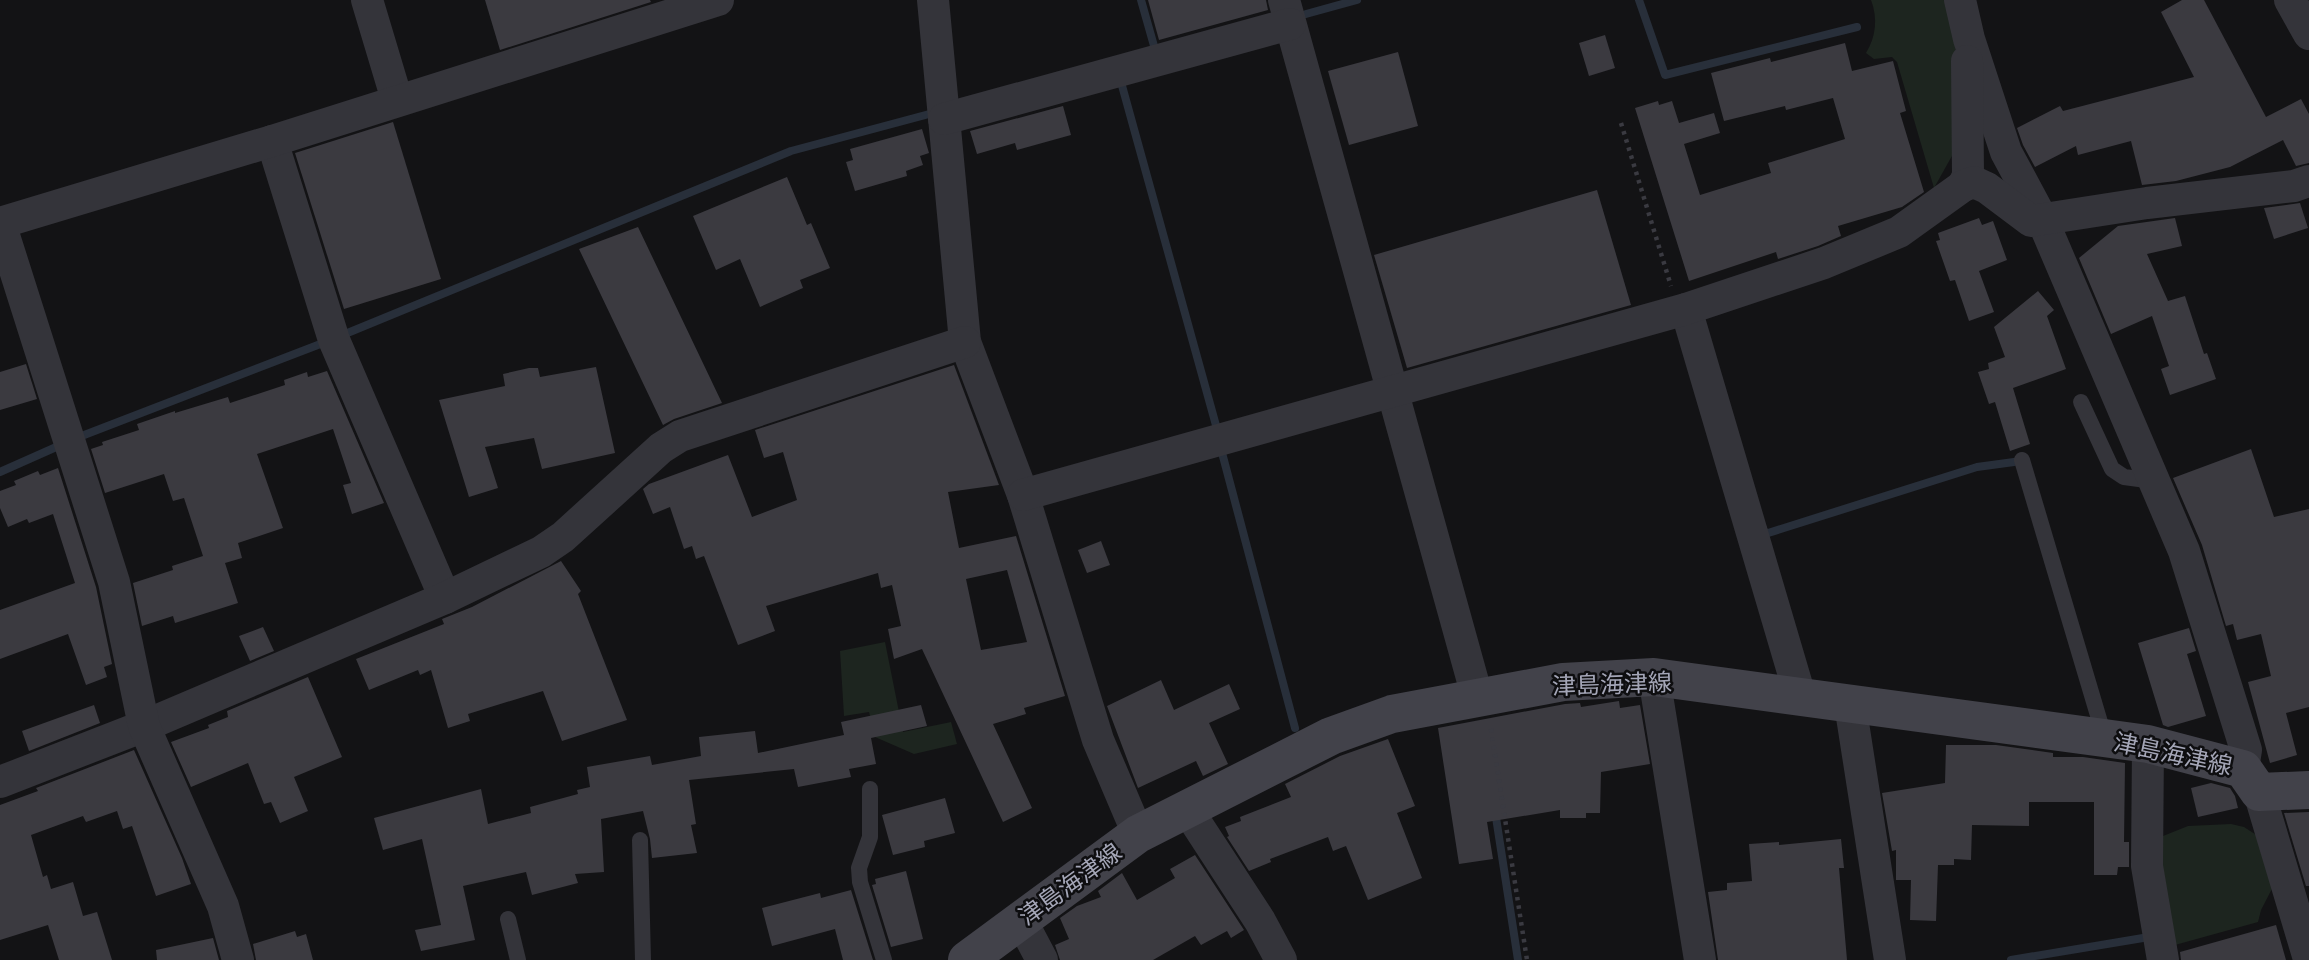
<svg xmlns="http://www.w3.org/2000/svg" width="2309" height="960" viewBox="0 0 2309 960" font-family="Arial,'Noto Sans JP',sans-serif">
	<rect width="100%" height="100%" fill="#131315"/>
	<!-- green -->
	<g fill="#1d251f">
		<path d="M 1871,0 L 1949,0 L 1956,29 L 1953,154 L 1934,188 L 1897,62 L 1892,57 L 1874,59 L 1866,53 C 1876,37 1878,18 1871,0 Z"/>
		<polygon points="885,642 903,732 951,722 957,744 914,754 875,737 869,712 844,716 840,651"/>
		<polygon points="2231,824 2244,827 2264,840 2276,881 2261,910 2258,922 2175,945 2153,840 2188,826"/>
	</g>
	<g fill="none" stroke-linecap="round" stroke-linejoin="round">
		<!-- stream -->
		<g stroke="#282f3a" stroke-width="8">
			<polyline points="1141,0 1156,53"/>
			<polyline points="1639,0 1665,75 1857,27"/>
			<polyline points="1306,14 1357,0"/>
			<polyline points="1121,82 1217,429"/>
			<polyline points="345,334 791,151 933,113"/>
			<polyline points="79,437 323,343"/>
			<polyline points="1221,449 1295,728"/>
			<polyline points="0,472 63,444"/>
			<polyline points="1763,528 1765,534 1977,467 2014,462"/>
			<polyline points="1495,811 1518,960"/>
			<polyline points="2011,960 2149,937"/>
		</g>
	</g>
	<!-- building -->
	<g fill="#3b3a40" fill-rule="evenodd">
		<polygon points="485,0 650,0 651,2 500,50"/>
		<polygon points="1148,0 1266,0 1268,10 1159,40"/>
		<polygon points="2182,0 2204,0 2266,117 2301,99 2309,114 2309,163 2296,166 2283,140 2230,167 2176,181 2142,185 2131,141 2078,155 2076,146 2035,167 2023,145 2017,128 2060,106 2063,111 2194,77 2161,12"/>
		<polygon points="1605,35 1615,68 1589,76 1579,43"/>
		<polygon points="1845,43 1852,71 1893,61 1906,111 1900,113 1924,192 1902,207 1838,226 1841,236 1818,246 1778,259 1776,252 1689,281 1635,108 1658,101 1659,105 1672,101 1679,123 1714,113 1720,133 1684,144 1700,195 1771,173 1768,163 1845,139 1833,98 1786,110 1785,106 1724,121 1711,73 1770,58 1771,62"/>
		<polygon points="1398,52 1418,126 1349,145 1328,71"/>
		<polygon points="1063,106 1071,135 1017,150 1015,143 977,154 970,131"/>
		<polygon points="393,122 441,279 344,309 295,153"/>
		<polygon points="922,129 929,153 920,156 923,165 906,171 907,176 855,191 846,162 853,160 850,149"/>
		<polygon points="787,177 807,225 811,223 830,268 800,280 803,288 760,307 740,259 716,270 693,216"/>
		<polygon points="1597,190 1631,305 1407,368 1374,255"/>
		<polygon points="2300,203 2308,228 2274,239 2264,208"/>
		<polygon points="1979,218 1982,225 1993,221 2007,260 1979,271 1994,312 1969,321 1955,280 1950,281 1936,241 1940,240 1938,233"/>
		<polygon points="2175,218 2182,246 2147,254 2168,301 2185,296 2204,354 2207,353 2216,379 2170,395 2161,369 2169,366 2152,316 2111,334 2079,258 2118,226"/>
		<polygon points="638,227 722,403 674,419 663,425 579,249"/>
		<polygon points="2038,291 2054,310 2047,316 2066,369 2013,388 2030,444 2010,451 1995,402 1989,404 1978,372 1989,369 1988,363 2005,357 1994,327"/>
		<polygon points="26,364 37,399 0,410 0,372"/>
		<path d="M 954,365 L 999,485 L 948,492 L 959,548 L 1016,536 L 1065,696 L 1024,708 L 1026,714 L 993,724 L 1032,808 L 1003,822 L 922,649 L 894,659 L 888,629 L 901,626 L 892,585 L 881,588 L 878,573 L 766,606 L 775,631 L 738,645 L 704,556 L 696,559 L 692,546 L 684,549 L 670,507 L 653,514 L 643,489 L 649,484 L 728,455 L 752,517 L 797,500 L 783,452 L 764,458 L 755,430 ZM 1007,570 L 1027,642 L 981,650 L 966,579 Z"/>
		<polygon points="596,367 615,453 542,469 534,438 485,447 498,488 469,497 439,400 505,386 503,374 529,368 538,368 540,377"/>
		<polygon points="327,371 384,503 352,514 343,485 351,483 333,429 257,454 283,528 238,543 242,558 225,563 238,603 175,623 173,616 142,626 133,583 173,570 172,566 203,556 184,498 173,501 164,474 105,493 91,449 103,445 102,442 139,430 137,424 175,411 175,413 228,397 230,403 285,385 284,380 307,372 308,377"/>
		<polygon points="2251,449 2274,517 2309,509 2309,707 2286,713 2297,755 2270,763 2248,682 2271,676 2261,634 2237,640 2233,624 2226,626 2202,545 2173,478"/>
		<polygon points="58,468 96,587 112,664 104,667 107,677 86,685 68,634 0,659 0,610 75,583 53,514 29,523 27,519 8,527 0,508 0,491 16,485 14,481 38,471 40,475"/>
		<polygon points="1101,541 1110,565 1087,573 1078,550"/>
		<polygon points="561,561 581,591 578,594 627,720 562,741 543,691 468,714 470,721 448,728 431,670 420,675 418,670 369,690 356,659 444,624 442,619 472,607"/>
		<polygon points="263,627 274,651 250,661 239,636"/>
		<polygon points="2189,628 2196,651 2187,654 2206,716 2168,727 2163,725 2138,643"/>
		<polygon points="308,677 342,757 294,777 308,811 280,823 271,802 264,804 248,763 191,787 171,742 209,728 208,725 228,717 227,711"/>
		<polygon points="1161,680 1174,710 1229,684 1240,709 1209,723 1228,764 1203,776 1196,761 1138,788 1107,706"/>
		<polygon points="1619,701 1620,708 1640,705 1650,764 1601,772 1600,813 1586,813 1586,818 1560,818 1560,810 1487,822 1493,859 1459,864 1438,728 1565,704 1580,703 1581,707"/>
		<polygon points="94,705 100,723 29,751 22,731"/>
		<polygon points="921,705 927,726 871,738 876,764 849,769 851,777 798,787 794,769 689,780 696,824 691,825 697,853 652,858 650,839 643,811 601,819 604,872 575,874 578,883 532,895 526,872 463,886 475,940 446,946 421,951 415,930 441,925 422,839 383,850 374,818 481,789 488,824 531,813 530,807 578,794 577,790 590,787 587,767 650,756 652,765 701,756 699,737 755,731 758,753 844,735 841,722"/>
		<polygon points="1388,739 1415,806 1397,813 1422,878 1368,900 1346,846 1333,851 1328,837 1270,859 1271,862 1249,871 1227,837 1229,836 1225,827 1241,821 1240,817 1291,797 1285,784 1340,756"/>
		<polygon points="1946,745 1996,745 2053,753 2053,757 2083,757 2125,763 2124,842 2129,842 2129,867 2118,867 2117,875 2094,875 2094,802 2029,802 2029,826 1972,825 1971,860 1954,859 1954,865 1938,865 1936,921 1910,920 1911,880 1896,880 1896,850 1892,851 1882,793 1945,783"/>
		<polygon points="134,750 182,858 191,884 156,896 132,826 123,829 117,811 86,822 83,816 31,835 43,877 47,875 51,889 73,882 83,916 97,912 112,960 59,960 48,925 0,940 0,805 38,791 36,788"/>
		<polygon points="2211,783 2230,788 2235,796 2238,808 2198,817 2191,788"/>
		<polygon points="945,798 955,833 924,841 925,847 893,855 882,815"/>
		<polygon points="2309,812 2309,886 2306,886 2284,813"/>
		<polygon points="1841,839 1844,868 1839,868 1847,960 1718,960 1708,892 1727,890 1727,883 1752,881 1749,844 1779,842 1779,845"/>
		<polygon points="1195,855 1244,930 1231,938 1227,931 1201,945 1195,936 1153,960 1060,960 1055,945 1069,939 1060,918 1077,906 1101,897 1098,891 1122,873 1137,900 1175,878 1170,869"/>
		<polygon points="906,871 923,939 891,947 872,885 876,884 875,879"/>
		<polygon points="851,890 873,960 843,960 835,929 772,946 762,908 820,893 821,898"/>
		<polygon points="2276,925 2286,960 2181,960 2180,952"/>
		<polygon points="295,931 297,937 306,934 313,960 256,960 253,944"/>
		<polygon points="213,938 219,960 157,960 156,950"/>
	</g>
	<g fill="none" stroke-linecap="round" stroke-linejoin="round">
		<!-- path -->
		<g stroke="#3a3a41" stroke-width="4.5" stroke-dasharray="3.5 5" stroke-linecap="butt">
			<polyline points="1621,123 1671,286"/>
			<polyline points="1491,729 1527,960"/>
		</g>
		<!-- service -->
		<g stroke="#34343a" stroke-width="16">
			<polyline points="2081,402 2112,469 2124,477 2154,481"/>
			<polyline points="2022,460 2105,739"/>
			<polyline points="870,789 870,837 859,868 860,882 884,960"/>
			<polyline points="640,840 643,960"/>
			<polyline points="508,919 518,960"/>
		</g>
		<!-- minor -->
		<g stroke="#34343a" stroke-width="32">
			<polyline points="367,0 397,100"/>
			<polyline points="933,0 965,342 1023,495 1098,740 1138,834"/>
			<polyline points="1284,0 1477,696"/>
			<polyline points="1960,0 1969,39 2006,152 2042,219 2184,551 2246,750 2243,769"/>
			<polyline points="2290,0 2309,34"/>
			<polyline points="944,119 1290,24"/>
			<polyline points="272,141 334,340 445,598"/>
			<polyline points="1963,186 1968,176 1967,61"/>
			<polyline points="1686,309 1801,699"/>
			<polyline points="1023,495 1686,309 1824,263 1899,232 1963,186 1974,182 1987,188 2031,221 2147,203 2294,186 2309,181"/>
			<polyline points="1654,677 1700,960"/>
			<polyline points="1850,704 1890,960"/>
			<polyline points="2148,744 2147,866 2163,960"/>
			<polyline points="0,782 144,726 445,598 541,552 563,537 661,448 680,436 965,342"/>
			<polyline points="2259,792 2309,959"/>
			<polyline points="1187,809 1260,921 1281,960"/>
			<polyline points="1021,920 1042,960"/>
			<polyline points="238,960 223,906 144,726 114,582 0,223 272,141 718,0"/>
		</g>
		<!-- secondary -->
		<polyline stroke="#42424a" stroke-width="38" points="967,960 1138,834 1331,736 1392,714 1563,682 1654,677 2148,744 2243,769 2259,792 2309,790"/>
	</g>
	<g text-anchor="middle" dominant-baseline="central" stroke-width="5" stroke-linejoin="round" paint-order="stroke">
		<!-- street labels -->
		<g font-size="24" fill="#a4a6b7" stroke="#0e0e10">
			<text transform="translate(1612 684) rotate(-2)">津島海津線</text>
			<text transform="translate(2173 754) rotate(12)">津島海津線</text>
			<text transform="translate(1070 884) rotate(-36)">津島海津線</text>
		</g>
	</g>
</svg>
